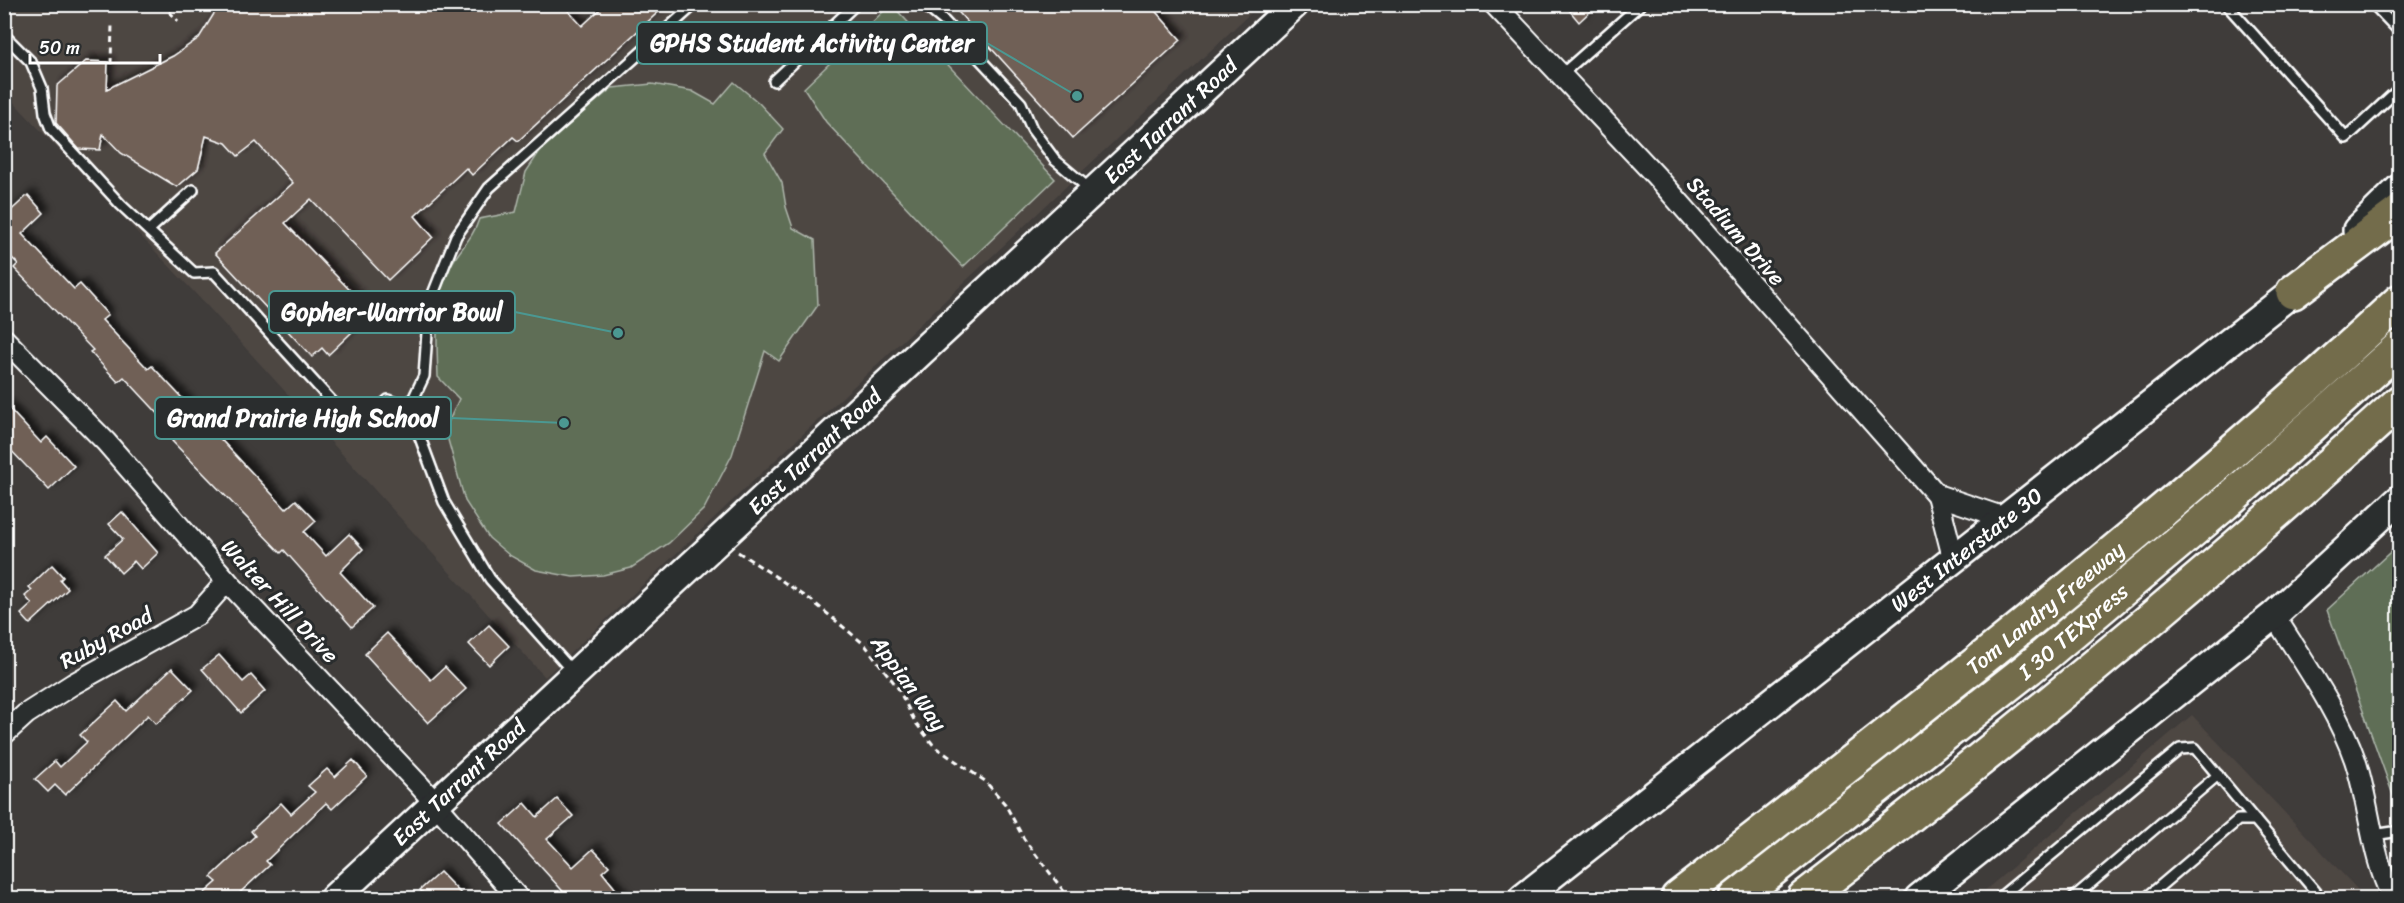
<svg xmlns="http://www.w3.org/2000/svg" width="2404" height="903" viewBox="0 0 2404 903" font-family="Sriracha,sans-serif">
	<defs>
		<filter id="shadow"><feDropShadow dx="5.5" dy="-5.5" stdDeviation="3" flood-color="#0009"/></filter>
	</defs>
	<rect width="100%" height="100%" fill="#3f3c3a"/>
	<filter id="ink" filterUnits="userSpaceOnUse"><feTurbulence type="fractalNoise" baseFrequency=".0167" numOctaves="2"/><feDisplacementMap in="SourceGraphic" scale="12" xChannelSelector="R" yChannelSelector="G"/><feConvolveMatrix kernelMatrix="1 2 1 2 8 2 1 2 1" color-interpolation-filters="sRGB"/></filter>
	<g filter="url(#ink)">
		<!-- built -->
		<g fill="#4e4743">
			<polygon points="5,5 1259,5 545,677 212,311 5,93"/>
			<polygon points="2192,715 2357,889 2361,898 1976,898"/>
		</g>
		<!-- green -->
		<g fill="#5e6e57" stroke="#aeb6ab" stroke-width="1.5">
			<polygon points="891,4 1055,179 963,267 826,122 804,88"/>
			<path d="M 734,82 L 759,103 L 783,129 L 765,153 L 782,183 L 786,207 L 793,228 L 815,240 L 818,305 L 779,361 L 765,351 L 732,455 L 704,509 L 669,543 L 631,568 L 603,575 L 573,577 L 536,570 L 509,555 L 489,538 L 465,501 L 445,429 L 459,399 L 438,377 C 437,341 433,299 450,267 C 459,249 473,239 479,219 L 516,212 L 526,172 L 544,145 L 612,88 L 652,84 L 692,91 L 715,104 Z"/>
			<polygon points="2399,544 2399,812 2327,610"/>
		</g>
		<!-- building -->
		<g fill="#706057" stroke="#fff" stroke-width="1.5" filter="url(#shadow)">
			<polygon points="220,4 562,4 582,26 606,4 667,4 518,141 513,137 472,175 466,168 415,216 433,237 388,280 311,199 285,223 372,313 328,355 322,348 312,357 215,253 293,183 256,142 238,156 226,143 206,136 198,169 177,187 121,153 103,134 100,150 79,149 56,123 57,86 86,61 108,62 107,89 173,56 199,38"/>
			<polygon points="951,4 1149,4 1181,40 1073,138"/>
			<polygon points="1564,4 1598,4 1579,22"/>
			<polygon points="28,195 44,213 22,234 74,289 80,284 108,315 102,320 148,369 152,366 286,509 296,500 316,521 304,532 326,556 349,534 363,549 340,572 373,608 352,627 284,550 281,553 172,441 178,435 124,377 118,382 90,352 93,350 14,268 18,264 4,250 4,217"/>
			<polygon points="4,403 41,443 47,437 74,466 49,490 4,443"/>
			<polygon points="122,512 158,553 141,569 134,561 121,573 105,555 123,539 109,524"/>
			<polygon points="52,565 63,577 60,580 68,589 30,624 21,614 32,604 25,596 32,590 29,587"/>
			<polygon points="489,625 509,646 489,665 469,644"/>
			<polygon points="387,633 431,680 445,667 466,689 428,723 365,654"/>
			<polygon points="219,655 243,682 251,675 265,691 241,713 202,669"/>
			<polygon points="172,668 193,690 156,724 148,715 65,795 55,785 48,792 35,779 55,761 60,767 87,742 80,735 117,701 126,711"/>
			<polygon points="353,760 367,776 332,809 326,803 266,861 270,865 234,898 199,898 217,882 211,877 255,836 251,831 281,803 291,814 315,792 308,786 327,769 335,777"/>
			<polygon points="557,799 573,816 547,839 573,867 593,849 609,866 602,872 623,898 569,898 502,824 525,803 537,817"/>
			<polygon points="440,872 465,898 428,898 420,890"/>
		</g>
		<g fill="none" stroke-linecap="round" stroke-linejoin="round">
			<!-- lane casing -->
			<g stroke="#fff" stroke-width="14">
				<g id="lane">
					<polyline points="923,4 945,22 1021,103 1032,129 1055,160 1092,191"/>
					<polyline points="2226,4 2346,138 2400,88"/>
					<polyline points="2373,4 2400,32"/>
					<polyline points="4,35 31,62 42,88 45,113 51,129 121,205 194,273 214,272 357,429 388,400 409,408"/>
					<polyline points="1562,74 1641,4"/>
					<polyline points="774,81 856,4"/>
					<polyline points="149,230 193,190"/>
					<polyline points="573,672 490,579 444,502 409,408 424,376 429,304 456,236 489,188 695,4"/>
					<polyline points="2373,835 2400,831"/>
					<polyline points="1999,898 2180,749 2195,748 2255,820"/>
					<polyline points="2073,898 2218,775"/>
					<polyline points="2146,898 2238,820 2255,820 2321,898"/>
				</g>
			</g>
			<!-- street casing -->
			<g stroke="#fff" stroke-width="24">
				<g id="street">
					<polyline points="1494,4 1656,176 1937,495"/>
					<polyline points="4,339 106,442 227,581 420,786 518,898"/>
					<polyline points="1954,561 1937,495 2008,519"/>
					<path d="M 2274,615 C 2303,662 2337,708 2355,760 C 2370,805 2371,856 2393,898"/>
					<polyline points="4,734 26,714 73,684 197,615 227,581"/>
				</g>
			</g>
			<!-- secondary casing -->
			<g stroke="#fff" stroke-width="32">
				<g id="secondary">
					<polyline points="2357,230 2400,188"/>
					<path id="s1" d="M 334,898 L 1295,4"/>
					<path id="s2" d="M 1523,898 L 2293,292 L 2308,278"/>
					<polyline points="1919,898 2274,615 2400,499"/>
				</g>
			</g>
			<!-- highway casing -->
			<g stroke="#fff" stroke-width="38">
				<g id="highway">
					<polyline points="2293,292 2400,212"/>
					<path id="s3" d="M 1678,898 C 1924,707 2171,514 2400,301"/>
					<path id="s4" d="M 1736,898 L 2029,668 L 2224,504 L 2400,347"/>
					<path d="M 1804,898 C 2009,740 2208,576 2400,402"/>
				</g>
			</g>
			<!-- path -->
			<g stroke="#fff" stroke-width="3" stroke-dasharray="6 4.5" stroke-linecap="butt">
				<polyline points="162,4 178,21"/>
				<polyline points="111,64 112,24"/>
				<polyline points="738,552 811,600 865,645 898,688 915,722 935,747 985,781 1005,804 1024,839 1069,898"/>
			</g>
			<!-- lane -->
			<use href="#lane" stroke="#2a2d2e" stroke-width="9"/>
			<!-- street -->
			<use href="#street" stroke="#2a2d2e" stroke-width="20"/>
			<!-- secondary -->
			<use href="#secondary" stroke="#2a2d2e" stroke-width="27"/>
			<!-- highway -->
			<use href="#highway" stroke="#736c4b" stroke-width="33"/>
		</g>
	</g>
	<g text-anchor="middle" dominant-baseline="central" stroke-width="6" stroke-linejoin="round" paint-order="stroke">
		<!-- street labels -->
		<g font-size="22" fill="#fff" stroke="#2a2d2e">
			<text stroke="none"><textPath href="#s1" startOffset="1142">East Tarrant Road</textPath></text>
			<text transform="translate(1736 231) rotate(49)">Stadium Drive</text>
			<text stroke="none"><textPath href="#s1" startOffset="656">East Tarrant Road</textPath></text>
			<text stroke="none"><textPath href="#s2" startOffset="564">West Interstate 30</textPath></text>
			<text transform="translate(280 601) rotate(47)">Walter Hill Drive</text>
			<text stroke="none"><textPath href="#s3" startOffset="468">Tom Landry Freeway</textPath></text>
			<text stroke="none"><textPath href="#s4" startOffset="430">I 30 TEXpress</textPath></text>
			<text transform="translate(106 638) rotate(-29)">Ruby Road</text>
			<text transform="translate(909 683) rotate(54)">Appian Way</text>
			<text stroke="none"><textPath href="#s1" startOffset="170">East Tarrant Road</textPath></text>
		</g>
	</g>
	<!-- callouts -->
	<path fill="none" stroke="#4b9892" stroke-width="2" d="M1077 96L987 43M618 333L515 312M564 423L451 418"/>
	<g fill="#4b9892" stroke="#2a2d2e" stroke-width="2">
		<circle cx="1077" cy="96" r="6"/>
		<circle cx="618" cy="333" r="6"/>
		<circle cx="564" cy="423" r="6"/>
	</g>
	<g fill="#2a2d2e" stroke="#4b9892" stroke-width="2">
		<rect x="637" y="22" width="350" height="42" rx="6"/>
		<rect x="269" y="291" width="246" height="42" rx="6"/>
		<rect x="155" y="397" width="296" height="42" rx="6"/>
	</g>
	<g font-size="24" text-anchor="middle" font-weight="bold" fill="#fff">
		<text x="812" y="51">GPHS Student Activity Center</text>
		<text x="392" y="320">Gopher-Warrior Bowl</text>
		<text x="303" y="426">Grand Prairie High School</text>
	</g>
	<!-- margin -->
	<rect width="2404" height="903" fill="none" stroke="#2a2d2e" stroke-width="24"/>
	<rect x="12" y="12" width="2380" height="879" fill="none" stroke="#fff" stroke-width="2" filter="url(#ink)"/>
	<!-- scale -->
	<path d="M30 54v9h130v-9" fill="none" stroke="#ffffff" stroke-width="3"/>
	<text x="39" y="54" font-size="18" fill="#ffffff" stroke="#2a2d2e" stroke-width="4.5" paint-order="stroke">50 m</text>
</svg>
